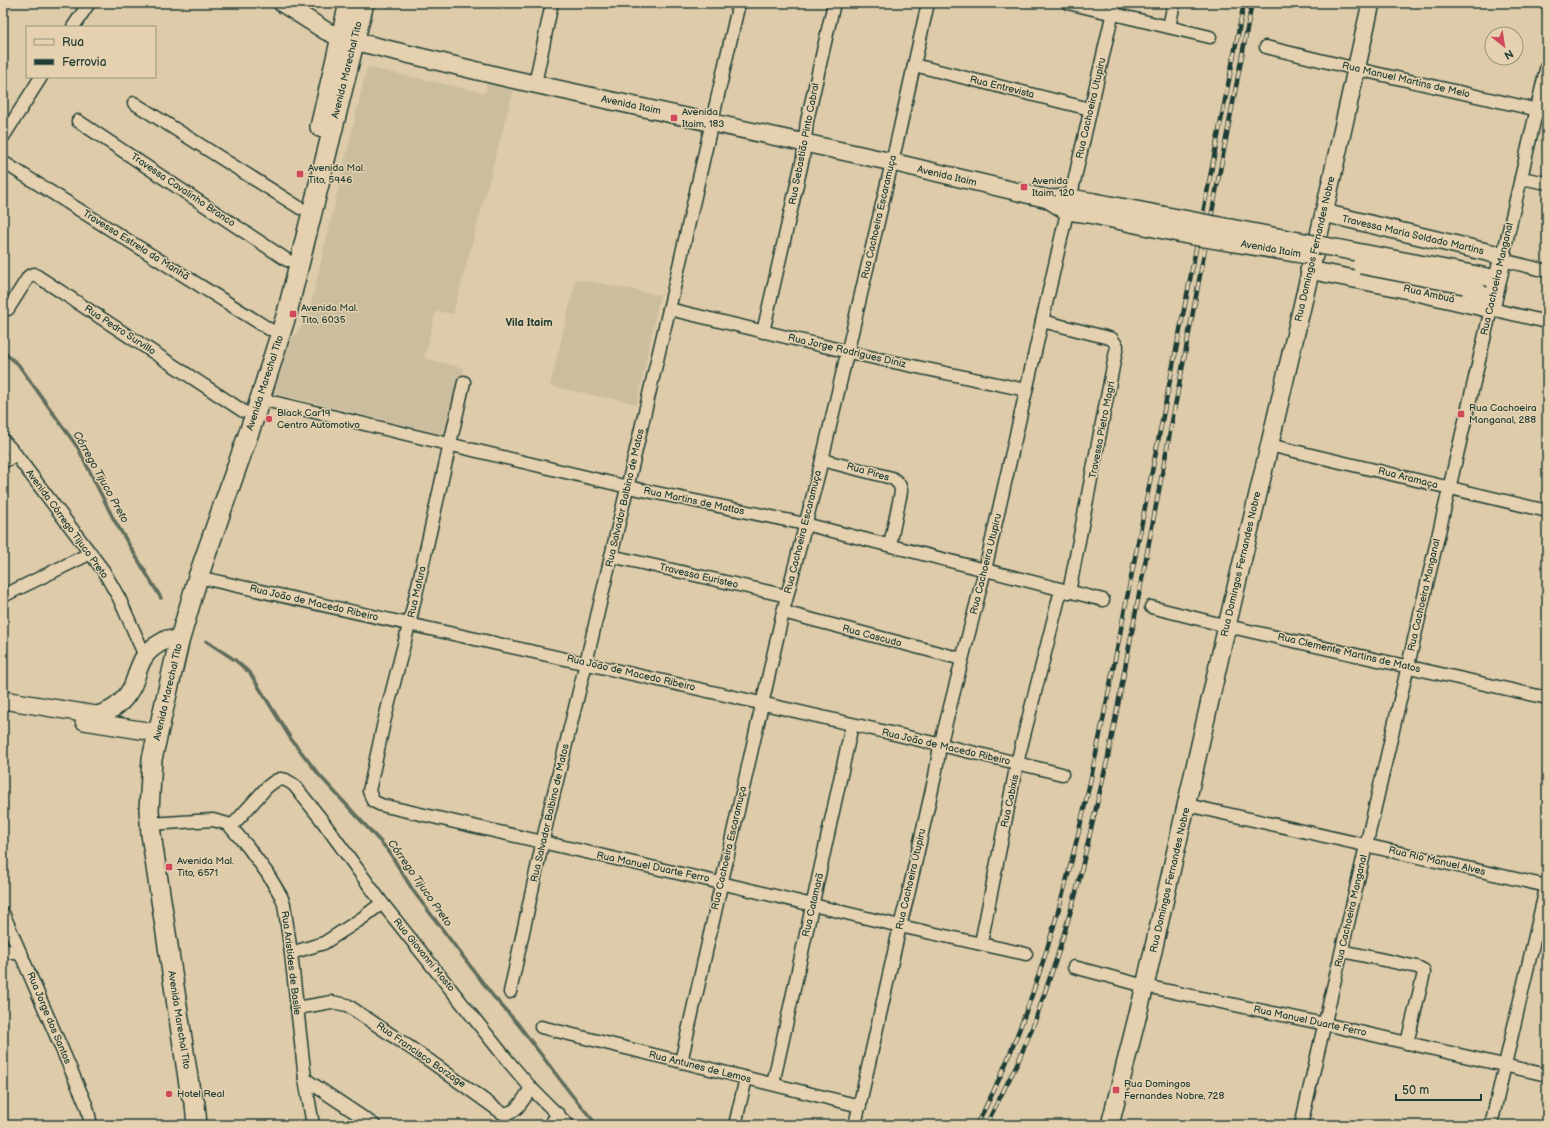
<svg xmlns="http://www.w3.org/2000/svg" width="1550" height="1128" viewBox="0 0 1550 1128" font-family="'Balsamiq Sans',sans-serif">
	<rect width="100%" height="100%" fill="#ddcbaa"/>
	<filter id="ink" filterUnits="userSpaceOnUse"><feTurbulence type="fractalNoise" baseFrequency=".025" numOctaves="2"/><feDisplacementMap in="SourceGraphic" scale="8" xChannelSelector="R" yChannelSelector="G"/><feConvolveMatrix kernelMatrix="1 2 1 2 8 2 1 2 1" color-interpolation-filters="sRGB"/></filter>
	<g filter="url(#ink)">
		<!-- built -->
		<g fill="#cbbe9f">
			<polygon points="367,67 485,93 487,83 514,88 453,314 436,311 424,358 464,368 449,436 274,393 291,339 304,323 313,296"/>
			<polygon points="576,279 660,295 637,404 550,386"/>
		</g>
		<g fill="none" stroke-linecap="round" stroke-linejoin="round">
			<!-- stream -->
			<g stroke="#606d5c" stroke-width="3.5">
				<polyline points="3,352 18,364 78,448 113,518 161,598"/>
				<polyline points="206,641 235,660 250,673 291,739 320,776 388,850 414,892 493,996 518,1024 571,1094 597,1125"/>
			</g>
			<!-- street casing -->
			<g stroke="#1f3d34" stroke-width="15">
				<g id="street">
					<polyline points="1068,3 1210,37"/>
					<polyline points="73,27 89,3"/>
					<polyline points="1169,27 1174,3"/>
					<polyline points="1266,47 1357,69 1547,112"/>
					<polyline points="914,65 1090,109"/>
					<polyline points="535,84 552,3"/>
					<polyline points="134,103 300,208"/>
					<polyline points="78,121 287,260"/>
					<polyline points="3,137 41,77"/>
					<polyline points="3,162 269,329"/>
					<polyline points="1521,178 1547,183"/>
					<polyline points="1503,256 1547,65"/>
					<polyline points="1502,260 1547,271"/>
					<polyline points="8,309 29,276 34,274 243,411"/>
					<polyline points="669,309 870,357 1026,390"/>
					<polyline points="1042,321 1109,338 1112,339 1117,346 1069,592"/>
					<polyline points="763,332 803,158 807,121 834,3"/>
					<polyline points="464,382 409,625 384,722 369,791 373,801 381,805 721,883 900,926 1026,954"/>
					<polyline points="260,399 628,487 805,524 1103,600"/>
					<polyline points="3,440 16,455 103,570 119,598 145,656"/>
					<polyline points="1269,445 1547,511"/>
					<path d="M 822,460 L 892,478 C 898,482 901,485 901,492 L 890,545"/>
					<polyline points="3,462 16,455"/>
					<polyline points="611,556 787,596"/>
					<path d="M 198,577 C 486,642 775,704 1062,774"/>
					<polyline points="3,596 91,553"/>
					<polyline points="1151,607 1227,626 1547,698"/>
					<polyline points="783,612 962,659"/>
					<polyline points="1187,805 1547,886"/>
					<polyline points="150,824 213,820 228,824 248,847 267,873 281,896 284,904 291,953 305,1079 313,1125"/>
					<polyline points="231,827 267,787 275,781 280,779 286,780 294,785 321,819 382,903 508,1061 531,1088 568,1125"/>
					<polyline points="3,913 87,1107 91,1125"/>
					<polyline points="981,943 1017,763 1061,590"/>
					<polyline points="3,951 4,950 22,955"/>
					<polyline points="1342,951 1417,967 1423,970 1424,973 1407,1043"/>
					<polyline points="291,953 324,943 361,919 382,903"/>
					<polyline points="1074,967 1145,986 1325,1024 1547,1075"/>
					<polyline points="510,992 548,817 586,663 674,288 739,3"/>
					<path d="M 297,1008 L 332,1002 L 347,1005 L 430,1061 L 502,1113 C 516,1116 524,1098 531,1088"/>
					<polyline points="541,1027 860,1106"/>
					<polyline points="681,1062 783,612 822,460 897,141 928,3"/>
					<polyline points="305,1079 374,1125"/>
					<polyline points="773,1084 852,725"/>
					<polyline points="550,1125 558,1114"/>
					<polyline points="735,1125 746,1078"/>
					<polyline points="855,1125 900,926 908,895 935,776 940,746 985,570 1115,3"/>
					<polyline points="1301,1125 1491,309 1547,322"/>
					<polyline points="1491,1125 1547,884"/>
				</g>
			</g>
			<!-- secondary casing -->
			<g stroke="#1f3d34" stroke-width="20">
				<g id="secondary">
					<polyline points="282,3 326,31 341,38 507,78 892,162 1048,199 1067,211 1089,214"/>
					<polyline points="1048,199 1070,198 1094,202"/>
					<polyline points="1309,270 1395,287 1491,309 1503,256 1324,213"/>
					<polyline points="1472,274 1497,279"/>
					<polyline points="1464,285 1476,290 1492,303"/>
					<path d="M 3,700 L 96,715 C 112,712 124,702 132,687 C 137,677 138,665 145,656 C 150,648 159,644 167,639"/>
					<polyline points="84,721 159,733"/>
					<polyline points="1110,1125 1145,986 1227,626 1324,213 1371,3"/>
				</g>
			</g>
			<!-- primary casing -->
			<g stroke="#1f3d34" stroke-width="22">
				<g id="primary">
					<polyline points="320,127 349,3"/>
					<polyline points="197,1125 195,1104 190,1091 151,834 149,810 152,759 179,642 198,577 254,418 287,313 364,3"/>
				</g>
			</g>
			<!-- street -->
			<use href="#street" stroke="#e5d1af" stroke-width="12"/>
			<!-- secondary -->
			<use href="#secondary" stroke="#e5d1af" stroke-width="17"/>
			<!-- primary -->
			<use href="#primary" stroke="#e5d1af" stroke-width="19"/>
			<!-- rail casing -->
			<g stroke="#1f3d34" stroke-width="4.5">
				<g id="rail">
					<path d="M 976,1125 C 1000,1083 1017,1037 1033,992 C 1076,867 1100,737 1125,608 C 1165,406 1205,205 1244,3"/>
					<polyline points="986,1125 1018,1062 1035,1021 1057,957 1076,893 1108,757 1252,3"/>
				</g>
			</g>
			<!-- rail -->
			<use href="#rail" stroke="#e5d1af" stroke-width="3" stroke-dasharray="9" stroke-linecap="butt"/>
			<!-- secondary-bridge casing -->
			<g stroke="#1f3d34" stroke-width="20" stroke-linecap="butt">
				<g id="secondary-bridge">
					<polyline points="1094,202 1472,274"/>
					<polyline points="1089,214 1187,235 1307,255"/>
					<polyline points="1361,265 1464,285"/>
				</g>
			</g>
			<!-- secondary-bridge -->
			<use href="#secondary-bridge" stroke="#e5d1af" stroke-width="17"/>
		</g>
	</g>
	<!-- markers -->
	<g fill="#d1495b" stroke="#e5d1af" stroke-width="1.5">
		<rect x="670" y="114" width="8" height="8" rx="2"/>
		<rect x="296" y="170" width="8" height="8" rx="2"/>
		<rect x="1020" y="183" width="8" height="8" rx="2"/>
		<rect x="289" y="310" width="8" height="8" rx="2"/>
		<rect x="1457" y="410" width="8" height="8" rx="2"/>
		<circle cx="269" cy="419" r="4"/>
		<rect x="165" y="863" width="8" height="8" rx="2"/>
		<rect x="1112" y="1086" width="8" height="8" rx="2"/>
		<circle cx="169" cy="1094" r="4"/>
	</g>
	<g text-anchor="middle" dominant-baseline="central" stroke-width="3" stroke-linejoin="round" paint-order="stroke">
		<!-- street labels -->
		<g font-size="10" fill="#1f3d34" stroke="#e5d1af">
			<text transform="translate(347 70) rotate(-76)">Avenida Marechal Tito</text>
			<text transform="translate(1406 80) rotate(13)">Rua Manuel Martins de Melo</text>
			<text transform="translate(1002 87) rotate(14)">Rua Entrevista</text>
			<text transform="translate(631 105) rotate(12)">Avenida Itaim</text>
			<text transform="translate(1091 108) rotate(-77)">Rua Cachoeira Utupiru</text>
			<text transform="translate(804 144) rotate(-79)">Rua Sebastião Pinto Cabral</text>
			<text transform="translate(947 176) rotate(13)">Avenida Itaim</text>
			<text transform="translate(183 190) rotate(34)">Travessa Cavalinho Branco</text>
			<text transform="translate(879 217) rotate(-77)">Rua Cachoeira Escaramuça</text>
			<text transform="translate(1413 235) rotate(13)">Travessa Maria Soldado Martins</text>
			<text transform="translate(136 245) rotate(32)">Travessa Estrela da Manhã</text>
			<text transform="translate(1271 249) rotate(10)">Avenida Itaim</text>
			<text transform="translate(1315 249) rotate(-77)">Rua Domingos Fernandes Nobre</text>
			<text transform="translate(1497 279) rotate(-77)">Rua Cachoeira Manganal</text>
			<text transform="translate(1429 294) rotate(13)">Rua Ambuá</text>
			<text transform="translate(120 330) rotate(33)">Rua Pedro Survillo</text>
			<text transform="translate(847 351) rotate(13)">Rua Jorge Rodrigues Diniz</text>
			<text transform="translate(265 383) rotate(-72)">Avenida Marechal Tito</text>
			<text transform="translate(1102 430) rotate(-79)">Travessa Pietro Magri</text>
			<text transform="translate(868 472) rotate(16)">Rua Pires</text>
			<text transform="translate(1408 478) rotate(14)">Rua Aramaça</text>
			<text transform="translate(625 498) rotate(-77)">Rua Salvador Balbino de Matos</text>
			<text transform="translate(694 501) rotate(12)">Rua Martins de Mattos</text>
			<text transform="translate(67 524) rotate(54)">Avenida Córrego Tijuco Preto</text>
			<text transform="translate(803 532) rotate(-76)">Rua Cachoeira Escaramuça</text>
			<text transform="translate(986 564) rotate(-76)">Rua Cachoeira Utupiru</text>
			<text transform="translate(1241 564) rotate(-77)">Rua Domingos Fernandes Nobre</text>
			<text transform="translate(699 576) rotate(13)">Travessa Euristeo</text>
			<text transform="translate(417 592) rotate(-77)">Rua Mafura</text>
			<text transform="translate(1424 595) rotate(-77)">Rua Cachoeira Manganal</text>
			<text transform="translate(314 603) rotate(13)">Rua João de Macedo Ribeiro</text>
			<text transform="translate(872 636) rotate(15)">Rua Cascudo</text>
			<text transform="translate(1349 653) rotate(13)">Rua Clemente Martins de Matos</text>
			<text transform="translate(631 673) rotate(13)">Rua João de Macedo Ribeiro</text>
			<text transform="translate(168 692) rotate(-77)">Avenida Marechal Tito</text>
			<text transform="translate(946 747) rotate(13)">Rua João de Macedo Ribeiro</text>
			<text transform="translate(1010 801) rotate(-78)">Rua Cabixis</text>
			<text transform="translate(550 813) rotate(-77)">Rua Salvador Balbino de Matos</text>
			<text transform="translate(729 848) rotate(-77)">Rua Cachoeira Escaramuça</text>
			<text transform="translate(1437 861) rotate(13)">Rua Rio Manuel Alves</text>
			<text transform="translate(653 867) rotate(12)">Rua Manuel Duarte Ferro</text>
			<text transform="translate(911 879) rotate(-77)">Rua Cachoeira Utupiru</text>
			<text transform="translate(1170 880) rotate(-77)">Rua Domingos Fernandes Nobre</text>
			<text transform="translate(813 905) rotate(-77)">Rua Catamarã</text>
			<text transform="translate(1351 911) rotate(-77)">Rua Cachoeira Manganal</text>
			<text transform="translate(424 955) rotate(51)">Rua Giovanni Mosto</text>
			<text transform="translate(291 963) rotate(83)">Rua Aristides de Basile</text>
			<text transform="translate(49 1018) rotate(67)">Rua Jorge dos Santos</text>
			<text transform="translate(179 1020) rotate(81)">Avenida Marechal Tito</text>
			<text transform="translate(1310 1021) rotate(12)">Rua Manuel Duarte Ferro</text>
			<text transform="translate(421 1055) rotate(35)">Rua Francisco Borzage</text>
			<text transform="translate(700 1067) rotate(14)">Rua Antunes de Lemos</text>
		</g>
		<!-- poi labels -->
		<g font-size="10" fill="#1f3d34" stroke="#e5d1af" text-anchor="start">
			<text x="682" y="112">Avenida<tspan x="682" dy="12">Itaim, 183</tspan></text>
			<text x="308" y="168">Avenida Mal.<tspan x="308" dy="12">Tito, 5946</tspan></text>
			<text x="1032" y="181">Avenida<tspan x="1032" dy="12">Itaim, 120</tspan></text>
			<text x="301" y="308">Avenida Mal.<tspan x="301" dy="12">Tito, 6035</tspan></text>
			<text x="1469" y="408">Rua Cachoeira<tspan x="1469" dy="12">Manganal, 288</tspan></text>
			<text x="277" y="413">Black Car19<tspan x="277" dy="12">Centro Automotivo</tspan></text>
			<text x="177" y="861">Avenida Mal.<tspan x="177" dy="12">Tito, 6571</tspan></text>
			<text x="1124" y="1084">Rua Domingos<tspan x="1124" dy="12">Fernandes Nobre, 728</tspan></text>
			<text x="177" y="1094">Hotel Real</text>
		</g>
		<!-- neighbourhood labels -->
		<g font-size="11" font-weight="bold" fill="#1f3d34" stroke="#e5d1af">
			<text x="529" y="322">Vila Itaim</text>
		</g>
		<!-- water labels -->
		<g font-size="11" font-style="italic" fill="#2f493e" stroke="#e5d1af">
			<text transform="translate(101 477) rotate(61)">Córrego Tijuco Preto</text>
			<text transform="translate(420 883) rotate(55)">Córrego Tijuco Preto</text>
		</g>
	</g>
	<!-- margin -->
	<rect width="1550" height="1128" fill="none" stroke="#e5d1af" stroke-width="16"/>
	<rect x="8" y="8" width="1534" height="1112" fill="none" stroke="#1f3d34" stroke-width="1.5" filter="url(#ink)"/>
	<!-- legend -->
	<rect x="26" y="26" width="130" height="52" fill="#e5d1af" stroke="#96967e"/>
	<rect x="34" y="39" width="20" height="6" fill="#e5d1af" stroke="#96967e"/>
	<text x="62" y="46" font-size="12" fill="#1f3d34">Rua</text>
	<rect x="34" y="59" width="20" height="6" fill="#1f3d34" stroke="#96967e"/>
	<text x="62" y="66" font-size="12" fill="#1f3d34">Ferrovia</text>
	<!-- north arrow -->
	<g transform="translate(1504 46) rotate(150)"><circle r="19" fill="#e5d1af" stroke="#96967e"/>
	<path d="M0-3L7 15L0 10L-7 15Z" fill="#d1495b"/>
	<text y="-6" font-size="11" font-weight="bold" text-anchor="middle" fill="#1f3d34">N</text>
	</g>
	<!-- scale -->
	<path d="M1396 1094v6h85v-6" fill="none" stroke="#1f3d34" stroke-width="2"/>
	<text x="1402" y="1094" font-size="12" fill="#1f3d34" stroke="#e5d1af" stroke-width="3" paint-order="stroke">50 m</text>
</svg>
